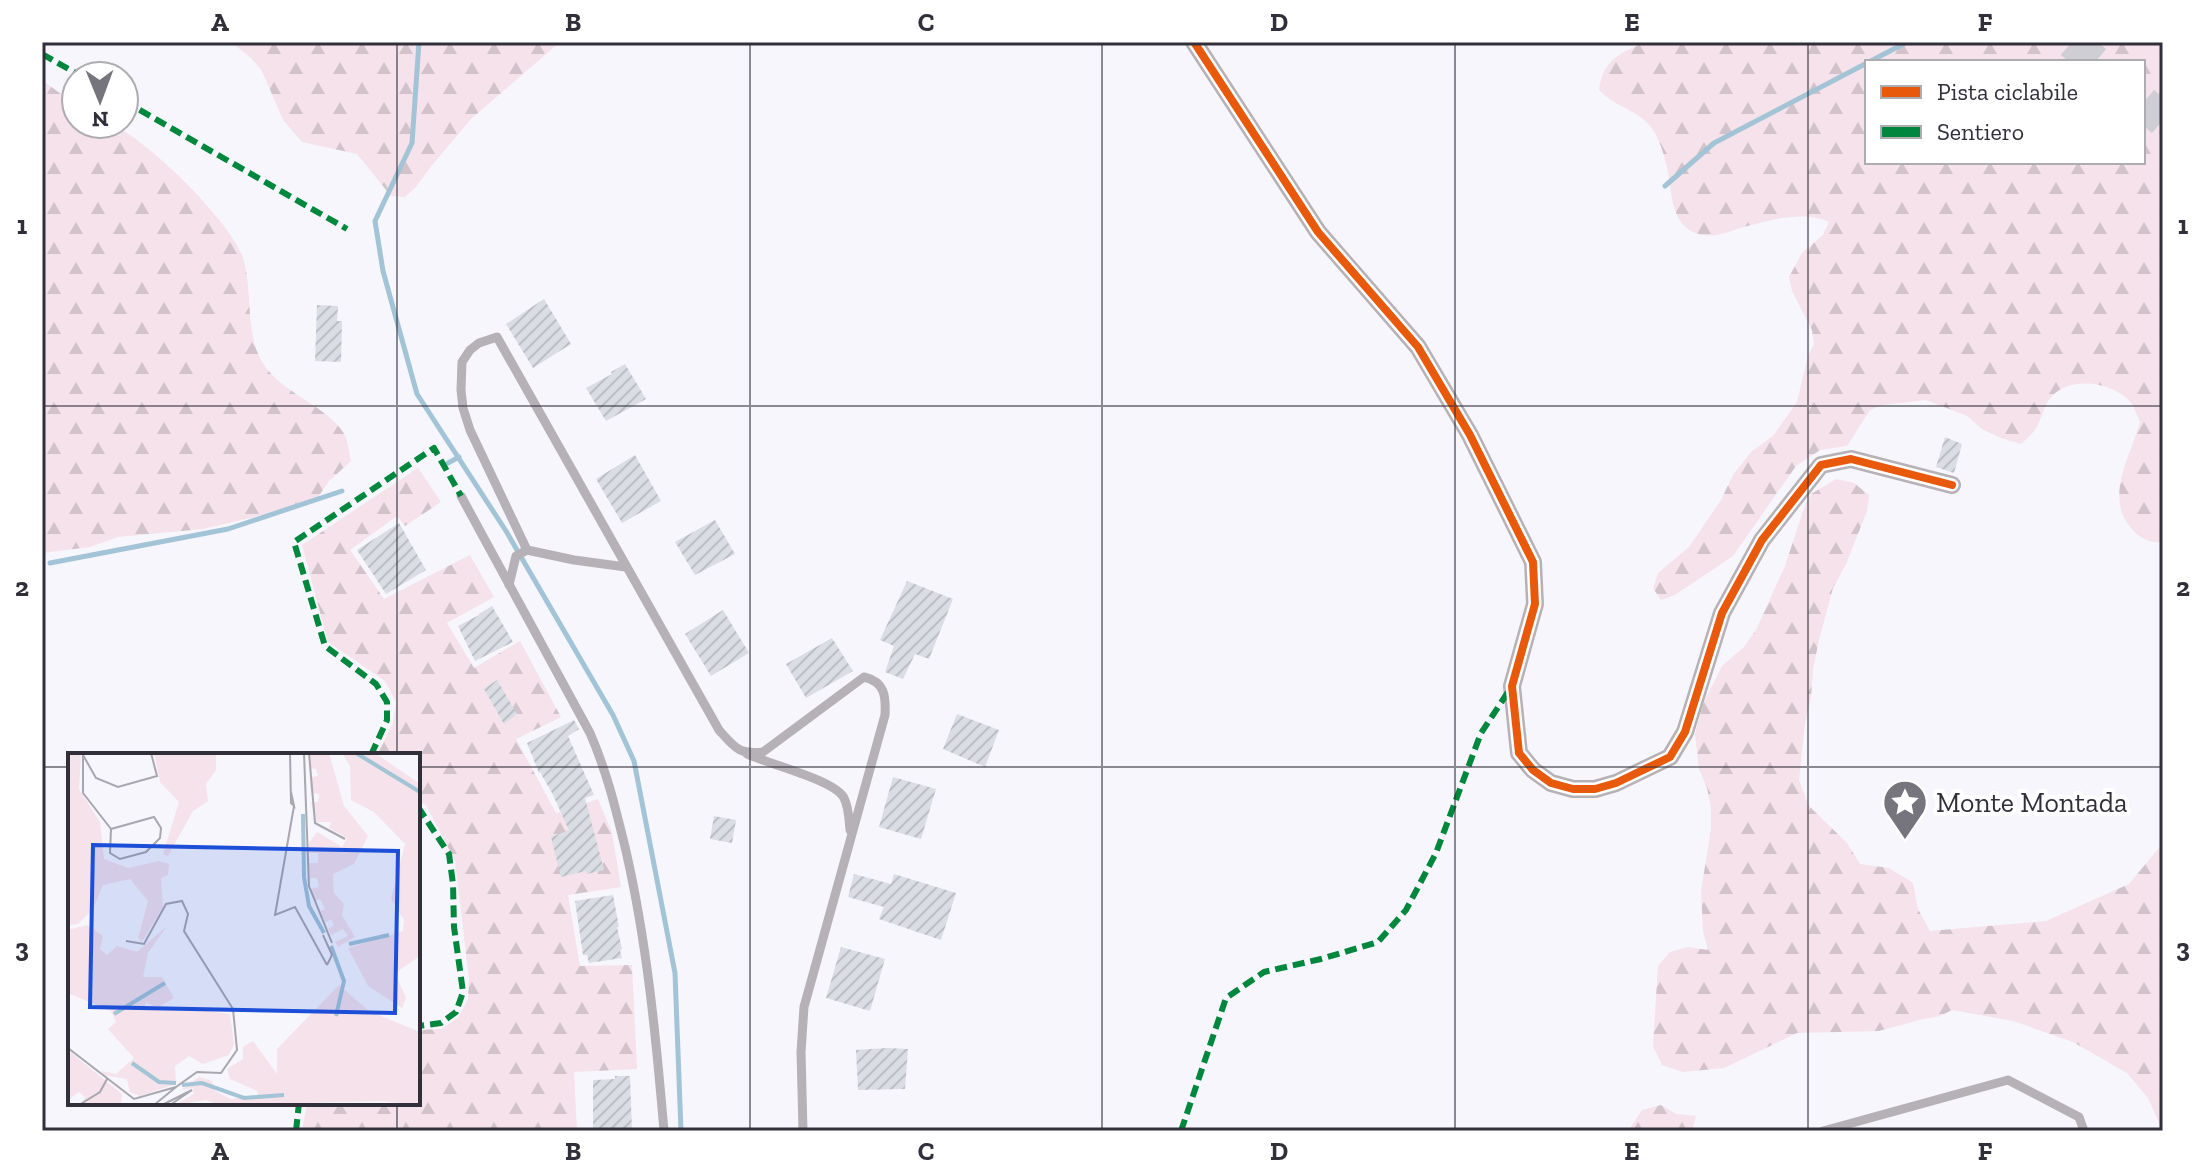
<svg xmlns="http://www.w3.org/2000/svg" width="2205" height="1173" viewBox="0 0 2205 1173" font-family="'Zilla Slab',serif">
	<defs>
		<pattern id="forest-firs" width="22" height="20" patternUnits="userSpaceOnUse" patternTransform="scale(2)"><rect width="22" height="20" fill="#f5e2ea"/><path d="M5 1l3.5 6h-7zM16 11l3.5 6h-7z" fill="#d2c2c9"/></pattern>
		<pattern id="building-hatch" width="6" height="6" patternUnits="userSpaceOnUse" patternTransform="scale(2)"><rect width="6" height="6" fill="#dbdde5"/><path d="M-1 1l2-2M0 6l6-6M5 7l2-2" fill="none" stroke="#bcbec5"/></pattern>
	</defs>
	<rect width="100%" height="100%" fill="#f7f6fc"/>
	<!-- forest -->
	<g fill="url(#forest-firs)" fill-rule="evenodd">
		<polygon points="231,42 560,42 471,119 433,164 415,188 405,197 391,196 357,154 302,142 283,120 262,71 251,58"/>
		<path d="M 1647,42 L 1787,42 C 1794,47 1804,47 1810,42 L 2163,42 L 2163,543 C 2148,542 2140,539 2131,528 C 2104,497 2131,455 2140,422 C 2137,416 2135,409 2132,404 C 2116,382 2071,375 2052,396 C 2043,406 2042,419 2035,430 C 2031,435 2025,440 2021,444 L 2001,438 L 1982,429 L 1967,416 L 1926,400 L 1883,405 L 1870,410 L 1847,446 L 1820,450 L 1796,466 L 1733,556 L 1675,595 L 1661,600 L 1653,588 L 1658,573 L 1689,547 L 1721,500 L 1733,475 L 1751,452 L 1773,436 L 1797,402 L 1808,356 L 1814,344 L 1812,330 L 1792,291 L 1789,277 L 1802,253 L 1823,235 L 1829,222 C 1805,210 1769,220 1744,227 C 1727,232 1709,241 1691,231 C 1669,219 1672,185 1666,164 C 1664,154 1660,143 1656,135 C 1644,110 1616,109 1599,90 C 1603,60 1620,52 1647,42 ZM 2143,62 L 2143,162 L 1867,162 L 1867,62 Z"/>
		<path d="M 42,80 L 76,105 L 76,124 C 87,124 102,121 112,125 C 146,138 233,224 243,258 C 253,291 245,329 261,360 C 279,393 322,402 343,432 C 348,439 349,453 351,461 L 329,481 L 314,503 L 203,529 L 118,537 L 90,547 L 42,553 Z"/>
		<polygon points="418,468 441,502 405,526 397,516 350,550 384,599 470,555 494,597 447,623 474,668 520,641 561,717 516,739 556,813 598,799 612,833 621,887 568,895 580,966 632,965 637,1069 574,1072 577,1131 302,1131 307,1103 418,1103 418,1030 441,1029 458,1018 468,999 469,979 455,861 426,805 418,801 418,755 377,755 393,723 396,702 385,681 328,642 302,545"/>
		<polygon points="1836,479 1854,483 1869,495 1867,511 1846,564 1833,588 1819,640 1813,669 1811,697 1805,723 1799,780 1809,806 1847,843 1860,864 1889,868 1913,883 1918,909 1930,931 2046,921 2129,884 2163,843 2163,1131 2161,1131 2160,1125 2148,1098 2127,1073 2073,1042 2013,1021 1952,1010 1940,1016 1919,1020 1879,1031 1797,1033 1724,1068 1683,1072 1662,1065 1653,1046 1658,966 1670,952 1688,947 1708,950 1703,931 1701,891 1711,829 1711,808 1707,788 1699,769 1695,734 1703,704 1722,666 1744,647 1756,630 1785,566 1806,502 1811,494"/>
		<polygon points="1661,1105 1676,1114 1696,1116 1692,1131 1628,1131 1642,1110"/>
	</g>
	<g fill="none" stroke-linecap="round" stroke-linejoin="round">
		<!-- stream -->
		<g stroke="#a2c4d6" stroke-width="5">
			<polyline points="419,42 412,143 375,221 383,271 417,394 506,531 613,715 634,761 675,973 681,1131"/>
			<polyline points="1869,62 1907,42"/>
			<polyline points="1665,186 1714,143 1867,63"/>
			<polyline points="448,463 459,457"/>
			<polyline points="50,563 228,529 342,491"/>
		</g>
	</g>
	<!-- building -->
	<g fill="url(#building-hatch)">
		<polygon points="544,299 571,344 533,368 506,324"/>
		<polygon points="317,305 338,306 337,321 342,321 341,362 315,361"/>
		<polygon points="625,364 646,399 606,421 586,388 612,374 611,372"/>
		<polygon points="1945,437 1962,444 1954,473 1936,467"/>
		<polygon points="635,455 661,501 622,523 596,479"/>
		<polygon points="715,520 735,554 695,575 675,542"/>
		<polygon points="399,523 426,570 386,594 357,550"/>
		<polygon points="907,581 953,599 929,659 915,654 903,679 885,672 894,646 880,640"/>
		<polygon points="492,606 513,642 475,661 458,626 479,615 479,614"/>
		<polygon points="723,610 749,653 711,676 685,634"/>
		<polygon points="832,638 853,671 806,698 786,664"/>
		<polygon points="497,680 517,714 504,724 484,689"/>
		<polygon points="957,714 999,730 985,767 943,749"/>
		<polygon points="574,720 579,729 568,736 594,795 585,798 604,870 587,874 586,871 561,877 551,837 569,830 552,793 540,772 539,773 527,743"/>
		<polygon points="893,777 936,789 921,839 879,827"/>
		<polygon points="714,816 736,820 732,843 710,839"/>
		<polygon points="854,874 891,884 894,874 956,893 941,940 879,919 884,907 848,897"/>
		<polygon points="613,895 619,927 617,927 622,949 620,950 622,958 589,963 587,955 583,955 575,901"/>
		<polygon points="841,947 885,959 870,1011 826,998"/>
		<polygon points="887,1048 908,1049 905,1089 858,1090 856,1050"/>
		<polygon points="615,1076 630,1076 632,1131 593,1131 593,1080 615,1079"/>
	</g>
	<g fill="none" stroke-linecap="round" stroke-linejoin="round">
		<!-- highway-tunnel -->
		<g stroke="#cfced5" stroke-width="34" stroke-dasharray="34 17" stroke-linecap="butt">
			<polyline points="2072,42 2095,62"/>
			<polyline points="2143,103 2163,120"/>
		</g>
		<!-- lane -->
		<g stroke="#b6b1b6" stroke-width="9">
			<path d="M 461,496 L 590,733 C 607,772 616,810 626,851 C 647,943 656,1037 664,1131"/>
			<path d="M 527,550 L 470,430 L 463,408 L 461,390 L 462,362 L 470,350 L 479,343 L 497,337 L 719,730 C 734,747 739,755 763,752 L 864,677 C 885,682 886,696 885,715 L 804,1007 L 801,1052 L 803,1131"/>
			<polyline points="509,585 516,556 527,550 574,560 626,567"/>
			<path d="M 747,754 C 768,764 835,780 844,798 C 849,808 849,820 850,830"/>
			<polyline points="1823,1131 2008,1080 2079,1117 2084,1131"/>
		</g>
		<!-- street -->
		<polyline stroke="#b6b1b6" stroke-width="18" points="1194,42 1318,232 1418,347 1470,435 1533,562 1535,604 1512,686 1519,753 1533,770 1551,783 1573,789 1595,789 1616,783 1670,757 1685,732 1722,613 1762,540 1821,465 1851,459 1952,485"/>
		<!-- quiet -->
		<g stroke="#00873e" stroke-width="6" stroke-dasharray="12 6" stroke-linecap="butt">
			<polyline points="42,54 81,76"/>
			<polyline points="124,101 347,229"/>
			<polyline points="371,755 387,720 387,702 376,684 325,646 294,542 434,448 461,496"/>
			<polyline points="418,807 449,854 453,884 454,927 463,992 456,1012 441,1023 418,1026"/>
			<polyline points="296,1131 299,1103"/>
			<polyline points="1181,1131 1226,998 1264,972 1321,959 1378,942 1406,910 1436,853 1481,733 1512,686"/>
		</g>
		<!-- cycleway casing -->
		<g stroke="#fff" stroke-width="13">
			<polyline id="cycleway" points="1194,42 1318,232 1418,347 1470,435 1533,562 1535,604 1512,686 1519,753 1533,770 1551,783 1573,789 1595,789 1616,783 1670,757 1685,732 1722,613 1762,540 1821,465 1851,459 1952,485"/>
		</g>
		<!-- cycleway -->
		<use href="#cycleway" stroke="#e8590c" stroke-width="8"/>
	</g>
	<!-- grid -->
	<path fill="none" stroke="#312f3a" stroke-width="2" stroke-opacity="0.55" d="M 397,42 L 397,755M 750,42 L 750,1131M 1102,42 L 1102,1131M 1455,42 L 1455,1131M 1808,42 L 1808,1131M 42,406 L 2163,406M 42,767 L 70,767M 418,767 L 2163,767M 397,1103 L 397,1131"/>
	<!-- icons -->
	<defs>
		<g id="sight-pin" transform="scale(2.3)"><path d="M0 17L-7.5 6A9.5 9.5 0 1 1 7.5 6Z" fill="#76757e" stroke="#fff"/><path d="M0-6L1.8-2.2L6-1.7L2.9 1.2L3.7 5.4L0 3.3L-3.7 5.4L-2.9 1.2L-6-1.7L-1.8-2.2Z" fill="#fff"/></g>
	</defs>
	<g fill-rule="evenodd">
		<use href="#sight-pin" x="1905" y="802"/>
	</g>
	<g text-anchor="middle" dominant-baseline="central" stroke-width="8" stroke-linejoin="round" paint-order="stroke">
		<!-- poi labels -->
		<g font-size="28" fill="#312f3a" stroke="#fff" text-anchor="start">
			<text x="1936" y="802">Monte Montada</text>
		</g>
	</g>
	<!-- overview -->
	<g transform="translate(68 753)">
		<rect width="352" height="352" fill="#f7f6fc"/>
		<path d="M 0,0 L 13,0 L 11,36 L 32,69 L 36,106 L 60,115 L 91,108 L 101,111 L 100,122 L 93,125 L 95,154 L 74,189 L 70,185 L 80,148 L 62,126 L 35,132 L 25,156 L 10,171 L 0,172 ZM 86,0 L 148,0 L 148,17 L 138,31 L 140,48 L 125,58 L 100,103 L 95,101 L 111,49 L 92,29 ZM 241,0 L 261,0 L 276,53 L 300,83 L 286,111 L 265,121 L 266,140 L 276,151 L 274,162 L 287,184 L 270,194 L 267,189 L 280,183 L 275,176 L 263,182 L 260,176 L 266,172 L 263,166 L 257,170 L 251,159 L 257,156 L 252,146 L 246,148 L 243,136 L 251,134 L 249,125 L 242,125 L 241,110 L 250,110 L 250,100 L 241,100 L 241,90 L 249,79 L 274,94 L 279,85 L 261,75 L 263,69 L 248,69 L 243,49 L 250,49 L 251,41 L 243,40 L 242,24 L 250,23 L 248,16 L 242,15 ZM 274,0 L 307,0 L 352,31 L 352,203 L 327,220 L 338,245 L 334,255 L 300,233 L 280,195 L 335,178 L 336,167 L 323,146 L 337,91 L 306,59 L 283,47 L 282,13 ZM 19,172 L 35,183 L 32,196 L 39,202 L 49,193 L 69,199 L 99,173 L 80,200 L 75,224 L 94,224 L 106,245 L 89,255 L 78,249 L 76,256 L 117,254 L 162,261 L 166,291 L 161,302 L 135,311 L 121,303 L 107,313 L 108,331 L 72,343 L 62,339 L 59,326 L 35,322 L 34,318 L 48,321 L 66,305 L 40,276 L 48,269 L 43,258 L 0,240 L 0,177 ZM 271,232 L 301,258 L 352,279 L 352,352 L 314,348 L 151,352 L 138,347 L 107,352 L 126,341 L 125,335 L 113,337 L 131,324 L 144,328 L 147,338 L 163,346 L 189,343 L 190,338 L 162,326 L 159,316 L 175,306 L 175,294 L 185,288 L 209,321 L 209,296 ZM 0,297 L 54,341 L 53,352 L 13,352 L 17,344 L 11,339 L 0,347 Z" fill="#f5e2ea"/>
		<path fill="none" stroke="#a2c4d6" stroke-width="4" d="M 288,0 L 352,39M 235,61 L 236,124 L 241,153 L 256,180M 281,191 L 321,182M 263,193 L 276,228 L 268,263M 46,261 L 97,230M 64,310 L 91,329 L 108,330M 114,332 L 134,330 L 176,345 L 216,342"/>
		<path fill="none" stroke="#a8a6ae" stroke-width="2" d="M 222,0 L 223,50 L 226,53 L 223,39M 236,0 L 241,133 L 264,190M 241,0 L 247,70 L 277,86M 226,53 L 207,162 L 227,154 L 259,212M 43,76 L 86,64 L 93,75 L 92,85 L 78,99 L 52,106 L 42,100 L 43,76 L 15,40 L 15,2 L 28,25 L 50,34 L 89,23 L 83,0M 255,182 L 264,202 L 259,212M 58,188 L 76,191 L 98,151 L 114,148 L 120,161 L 116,178 L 165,256 L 169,297 L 153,320 L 129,319 L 108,334M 0,295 L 66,346 L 108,334 L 86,352M 11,352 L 32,339 L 39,326M 94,352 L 124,337 L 102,352"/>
		<path fill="#1d4ed8" fill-opacity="0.15" stroke="#1d4ed8" stroke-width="4" d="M 25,92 L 330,98 L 327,260 L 22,254 Z"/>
		<rect width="352" height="352" fill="none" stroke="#312f3a" stroke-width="4"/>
	</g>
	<!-- border -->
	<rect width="2205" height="1173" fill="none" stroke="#ffffff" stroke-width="88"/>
	<!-- legend -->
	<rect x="1865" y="60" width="280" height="104" fill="#ffffff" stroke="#adacb0" stroke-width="2"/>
	<rect x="1881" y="86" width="40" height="12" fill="#e8590c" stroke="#adacb0" stroke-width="2"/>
	<text x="1937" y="100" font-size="24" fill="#312f3a">Pista ciclabile</text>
	<rect x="1881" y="126" width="40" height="12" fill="#00873e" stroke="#adacb0" stroke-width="2"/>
	<text x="1937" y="140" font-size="24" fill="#312f3a">Sentiero</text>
	<!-- north arrow -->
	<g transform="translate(100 100) rotate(179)"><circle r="38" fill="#ffffff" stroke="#adacb0" stroke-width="2"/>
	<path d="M0-6L14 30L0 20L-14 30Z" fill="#76757e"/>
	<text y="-12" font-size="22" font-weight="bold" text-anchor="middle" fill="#312f3a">N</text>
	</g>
	<rect x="44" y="44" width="2117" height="1085" fill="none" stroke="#312f3a" stroke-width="3"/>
	<g font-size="26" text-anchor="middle" font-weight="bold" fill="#312f3a">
		<text x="220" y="31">A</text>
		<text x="573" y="31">B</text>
		<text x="926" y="31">C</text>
		<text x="1279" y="31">D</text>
		<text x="1632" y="31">E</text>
		<text x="1985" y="31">F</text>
		<text x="22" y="234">1</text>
		<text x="2183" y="234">1</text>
		<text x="22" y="596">2</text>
		<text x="2183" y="596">2</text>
		<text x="22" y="957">3</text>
		<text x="2183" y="957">3</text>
		<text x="220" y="1160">A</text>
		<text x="573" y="1160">B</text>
		<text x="926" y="1160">C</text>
		<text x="1279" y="1160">D</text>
		<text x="1632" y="1160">E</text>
		<text x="1985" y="1160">F</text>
	</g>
</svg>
